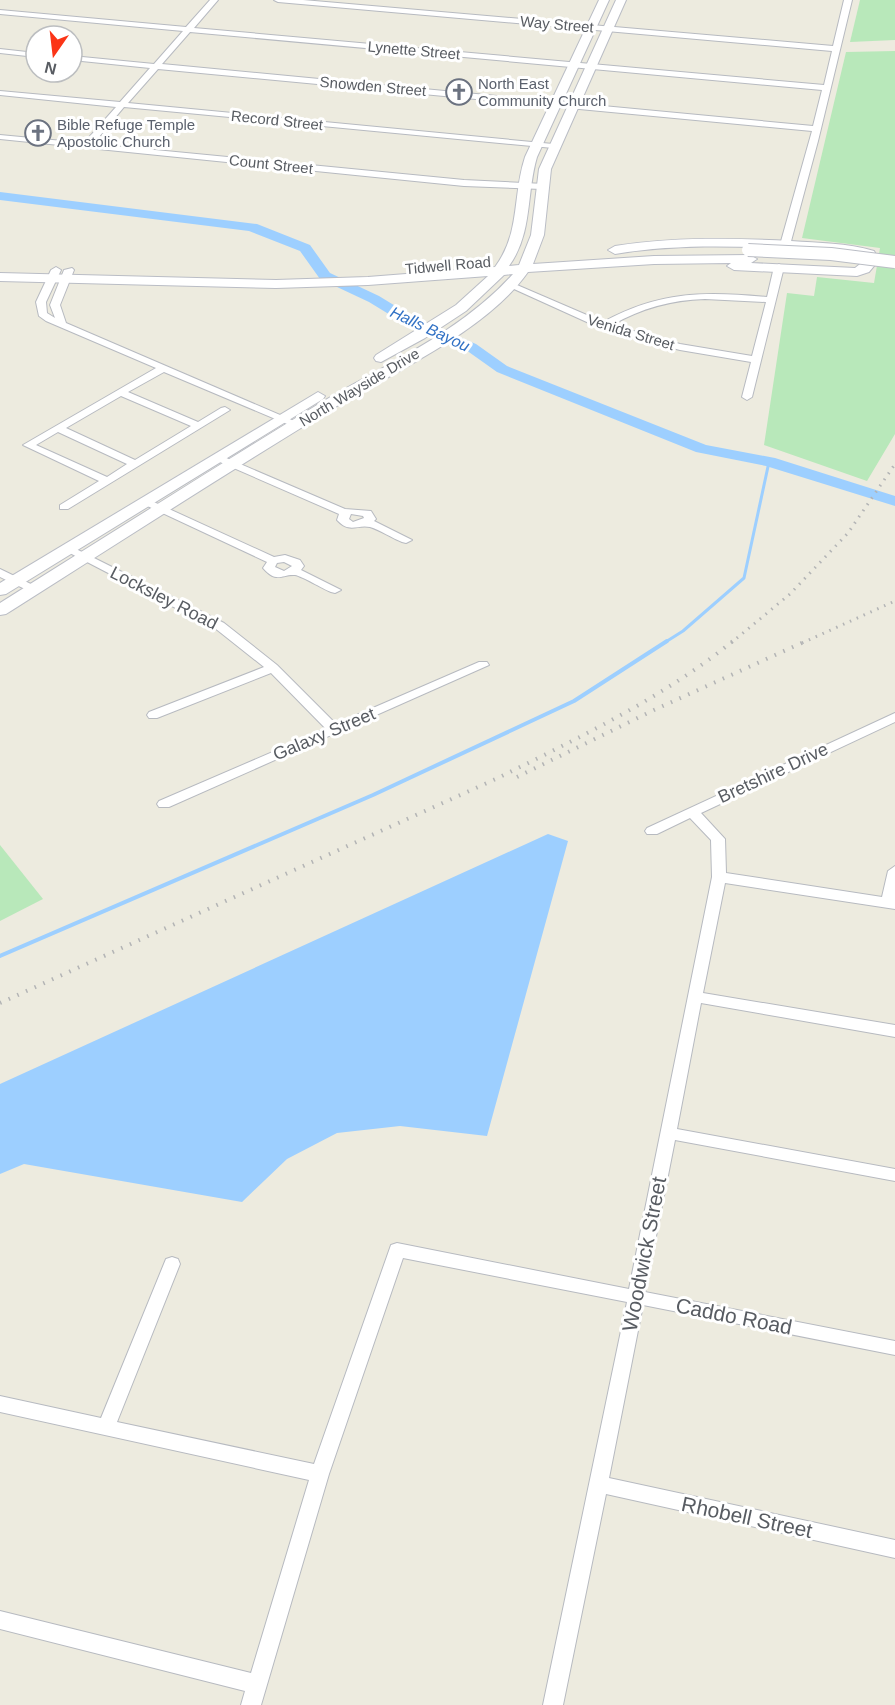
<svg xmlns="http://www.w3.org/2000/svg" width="895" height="1705" viewBox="0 0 895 1705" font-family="Helvetica,sans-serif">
	<rect width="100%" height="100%" fill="#edebdf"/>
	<!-- green -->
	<g fill="#b8e8ba">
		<polygon points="860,0 895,0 895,40 850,42"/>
		<polygon points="895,51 895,434 867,481 764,445 787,293 814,296 817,277 874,283 880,248 802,238 846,52"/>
		<polygon points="0,845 43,899 0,921"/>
	</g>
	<!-- water -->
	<polygon fill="#9dcfff" points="548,834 568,841 487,1136 400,1126 337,1133 287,1159 242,1202 24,1164 0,1174 0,1084"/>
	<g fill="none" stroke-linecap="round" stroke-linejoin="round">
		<!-- stream-far1 -->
		<polyline stroke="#9dcfff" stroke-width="3" points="664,643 683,631 744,578 769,462"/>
		<!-- stream -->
		<polyline stroke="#9dcfff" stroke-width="4" points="0,956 373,795 574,701 667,641"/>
		<!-- river -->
		<polygon fill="#9dcfff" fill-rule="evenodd" points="0,192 257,224 310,245 330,273 379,296 415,318 476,344 507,366 706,445 775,458 895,496 895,506 766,466 696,452 497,372 466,350 405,324 369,302 320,279 300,251 249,231 0,200"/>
		<!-- street casing -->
		<g stroke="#b7bac0" stroke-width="2">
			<g id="street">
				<path d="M 210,0 L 218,0 L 194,28 L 824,85 L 832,51 L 278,2 L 274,0 L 303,0 L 833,46 L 844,0 L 852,0 L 818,141 L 790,245 L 785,248 L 780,245 L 812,131 L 158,69 L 128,103 L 553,144 L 557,146 L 553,148 L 124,107 L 93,144 L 464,180 L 545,184 L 545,188 L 542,189 L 464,186 L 0,139 L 0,135 L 84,143 L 116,107 L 0,95 L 0,91 L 120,102 L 150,68 L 72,60 L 72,56 L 154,64 L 183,31 L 0,14 L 0,10 L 186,27 ZM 190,32 L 822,90 L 813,126 L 162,64 Z"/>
				<polygon points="0,49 36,53 36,57 0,53"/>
				<path d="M 779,264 L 784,267 L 752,397 L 747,400 L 742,397 L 751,362 L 680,350 L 619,334 L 589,323 L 505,285 L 510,282 L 603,322 C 659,291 705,291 767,297 L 774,267 ZM 705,299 L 766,302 L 752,356 L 680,344 L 612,325 C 642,308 671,300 705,299 Z"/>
				<path d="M 56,267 L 61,270 L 46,302 L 47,313 L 55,318 L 50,305 L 64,270 L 72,268 L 74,270 L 60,305 L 66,323 L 301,424 L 296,427 L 292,426 L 164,372 L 128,392 L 198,422 L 221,408 L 225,407 L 230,410 L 68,509 L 60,509 L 60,505 L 99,481 L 23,445 L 156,368 L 46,321 L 39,316 L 36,302 L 51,270 ZM 121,396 L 191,426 L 135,460 L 66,428 ZM 58,432 L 127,464 L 107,477 L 36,445 Z"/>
				<path d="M 217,454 L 345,509 L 371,511 L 376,519 L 374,521 L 412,540 L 406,543 L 402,542 C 392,538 380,530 370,527 C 357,524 350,534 337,520 L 339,514 L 213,459 L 212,457 ZM 351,514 L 363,516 L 364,518 L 353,522 L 349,519 Z"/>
				<path d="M 145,498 L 274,557 L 285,555 L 300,560 L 304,566 L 301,570 L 341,590 L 335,593 L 331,592 C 323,589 302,576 295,575 C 281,574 277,584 263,568 L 267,562 L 141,503 L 141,499 ZM 284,562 L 292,566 L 284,571 L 275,567 L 277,563 Z"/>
				<polygon points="68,545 224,623 277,665 336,724 479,662 487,662 489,665 169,807 159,807 157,804 159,801 326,729 271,673 157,718 149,718 147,715 149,712 264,667 216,629 64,550 64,546"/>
				<polygon points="0,569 37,587 39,589 37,591 29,591 0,577"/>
				<polygon points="895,713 895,722 701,813 725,839 726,873 882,897 888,871 895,866 895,909 725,883 703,993 895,1025 895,1037 701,1003 677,1129 895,1169 895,1181 675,1140 645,1292 895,1341 895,1355 643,1305 609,1478 895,1540 895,1558 606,1494 563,1705 543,1705 627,1302 403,1258 329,1474 261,1705 241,1705 245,1691 0,1629 0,1611 251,1673 309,1480 0,1412 0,1396 101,1418 166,1259 172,1257 178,1259 180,1264 117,1422 314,1464 391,1245 397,1243 629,1289 712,877 711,840 690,818 657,834 647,834 645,831 647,828"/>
			</g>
		</g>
		<!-- secondary casing -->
		<g stroke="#babdc5" stroke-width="2">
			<g id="secondary">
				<path d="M 599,0 L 609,0 L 537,157 C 526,194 533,233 509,266 L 519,265 L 531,235 L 539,169 L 616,0 L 626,0 L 551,169 L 544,235 L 533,264 L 654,256 L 750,255 L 757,259 L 751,263 L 855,268 L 865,260 L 864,257 C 842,250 818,251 795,249 C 734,246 675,244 615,254 L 608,250 L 615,246 C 674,237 732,238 791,241 C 819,243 847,243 874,251 L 879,260 L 869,272 L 857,276 L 734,270 L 727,266 L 731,263 L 654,264 L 528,272 C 486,332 389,374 327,412 C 219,478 113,546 6,614 L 0,615 L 0,603 C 105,537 211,470 317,405 C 384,365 460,333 513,274 L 504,275 L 466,311 L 425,338 L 381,362 L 376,361 L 374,358 L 376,355 L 456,305 L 488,276 L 368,285 L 276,288 L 0,281 L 0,273 L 276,280 L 368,277 L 495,267 C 521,232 512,196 525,157 Z"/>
				<polygon points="318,392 325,396 323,399 6,594 0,595 0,583"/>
			</g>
		</g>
		<!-- street -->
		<use href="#street" fill="#fff" fill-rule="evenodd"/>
		<!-- secondary -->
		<use href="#secondary" fill="#fff" fill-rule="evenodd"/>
		<!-- rail-far1 -->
		<g stroke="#b3b4b5" stroke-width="3" stroke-dasharray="1.5 6" stroke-linecap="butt">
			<polyline points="731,643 790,594 848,533 895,464"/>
			<polyline points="802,643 895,601"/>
		</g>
		<!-- rail -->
		<g stroke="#b3b4b5" stroke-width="4" stroke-dasharray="1.5 8" stroke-linecap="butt">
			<polyline points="517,777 654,710 806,641"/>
			<path d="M 0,1003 L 498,778 C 578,738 663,698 733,641"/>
		</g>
		<!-- secondary-bridge casing -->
		<g stroke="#babdc5" stroke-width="14" stroke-linecap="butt">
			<polyline id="secondary-bridge" points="748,250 831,254 895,262"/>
		</g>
		<!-- secondary-bridge -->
		<use href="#secondary-bridge" stroke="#fff" stroke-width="12"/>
	</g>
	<!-- icons -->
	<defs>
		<g id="church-ring" transform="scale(1.35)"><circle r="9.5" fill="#fff" stroke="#6b7280" stroke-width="1.5"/><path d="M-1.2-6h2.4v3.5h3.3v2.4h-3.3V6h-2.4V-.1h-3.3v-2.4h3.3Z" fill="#6b7280"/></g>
	</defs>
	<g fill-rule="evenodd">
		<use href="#church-ring" x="459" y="92"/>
		<use href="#church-ring" x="38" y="133"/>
	</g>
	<g text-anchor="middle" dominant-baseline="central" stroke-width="6" stroke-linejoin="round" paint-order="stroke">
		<!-- far-street labels -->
		<g font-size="15" fill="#585c62" stroke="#fff">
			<text transform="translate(557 24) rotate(5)">Way Street</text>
			<text transform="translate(414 50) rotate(5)">Lynette Street</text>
			<text transform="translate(373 86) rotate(5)">Snowden Street</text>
			<text transform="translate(277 120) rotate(6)">Record Street</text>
			<text transform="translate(271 164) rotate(6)">Count Street</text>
			<text transform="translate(448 265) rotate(-5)">Tidwell Road</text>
			<text transform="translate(631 332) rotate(17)">Venida Street</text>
			<text transform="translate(359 387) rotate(-31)">North Wayside Drive</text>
		</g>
		<!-- far-worship labels -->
		<g font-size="15" fill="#5b616d" stroke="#fff" text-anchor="start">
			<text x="478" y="83">North East<tspan x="478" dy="17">Community Church</tspan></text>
			<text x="57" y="124">Bible Refuge Temple<tspan x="57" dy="17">Apostolic Church</tspan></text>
		</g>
		<!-- far-water labels -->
		<g font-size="16" font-style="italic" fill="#3272c5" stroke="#fff">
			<text transform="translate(430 329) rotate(25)">Halls Bayou</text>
		</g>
		<!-- street labels -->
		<g font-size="18" fill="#585c62" stroke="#fff">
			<text transform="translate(164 598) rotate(27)">Locksley Road</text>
			<text transform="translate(324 734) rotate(-23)">Galaxy Street</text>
			<text transform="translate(773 773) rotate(-25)">Bretshire Drive</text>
		</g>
		<!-- near-street labels -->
		<g font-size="21" fill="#585c62" stroke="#fff">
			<text transform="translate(644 1254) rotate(-79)">Woodwick Street</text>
			<text transform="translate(734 1316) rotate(11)">Caddo Road</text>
			<text transform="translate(747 1517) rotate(12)">Rhobell Street</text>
		</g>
	</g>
	<!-- north arrow -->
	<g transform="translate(54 54) rotate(194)"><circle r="28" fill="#ffffff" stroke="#bcbec0" stroke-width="1.5"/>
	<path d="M0-4.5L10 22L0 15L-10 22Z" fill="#fb3517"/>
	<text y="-9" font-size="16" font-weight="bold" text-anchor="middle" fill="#585c62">N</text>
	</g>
</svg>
